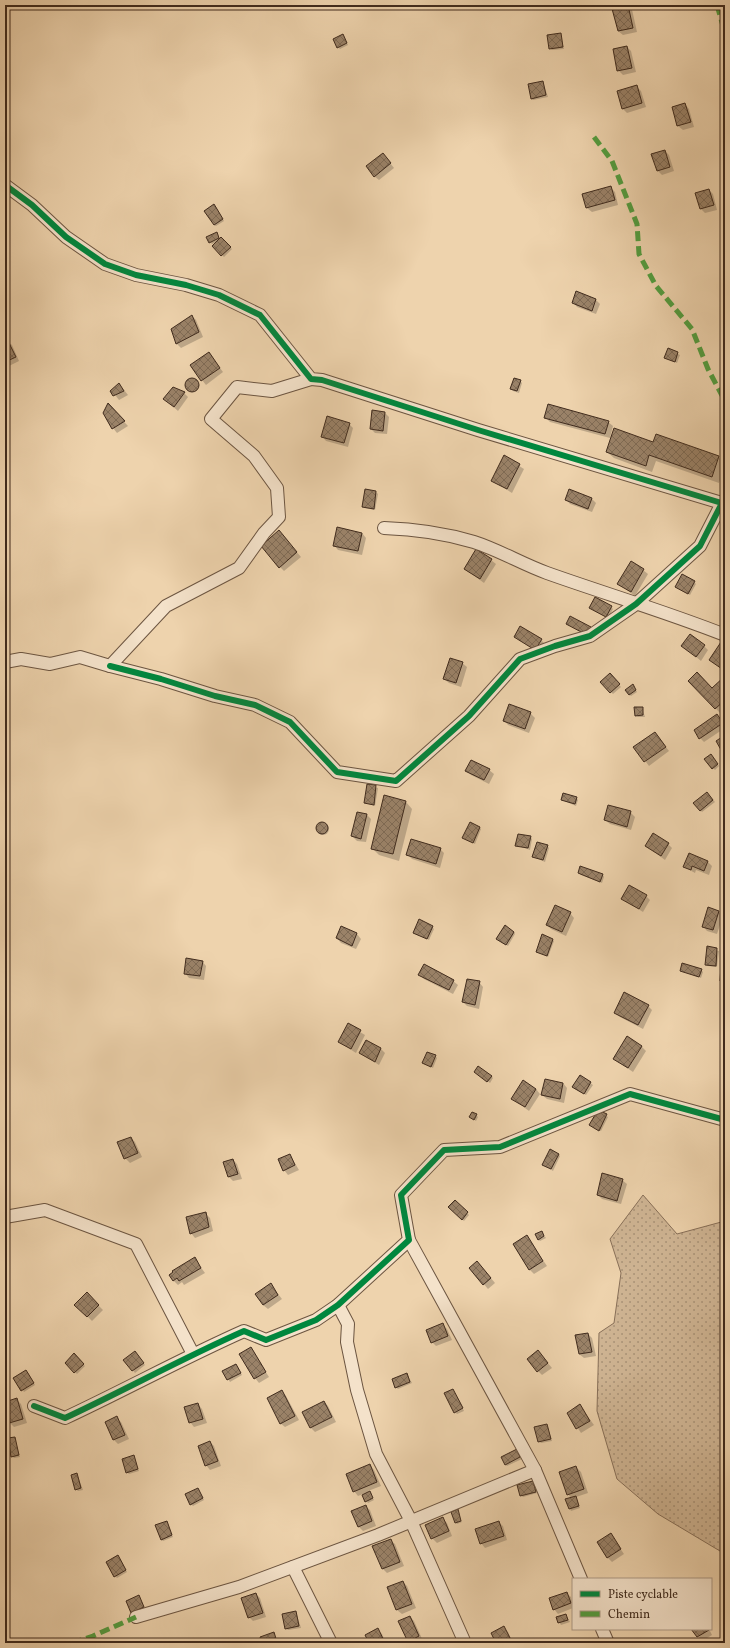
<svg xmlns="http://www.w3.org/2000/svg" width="730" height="1648" viewBox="0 0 730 1648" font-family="Vollkorn,serif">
	<defs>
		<pattern id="green-dots" width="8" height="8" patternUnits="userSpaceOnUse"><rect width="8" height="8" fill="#d0b695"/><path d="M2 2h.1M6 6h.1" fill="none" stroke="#aa9479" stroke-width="1.8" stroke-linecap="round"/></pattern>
		<pattern id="building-cross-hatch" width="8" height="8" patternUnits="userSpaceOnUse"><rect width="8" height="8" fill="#9a8268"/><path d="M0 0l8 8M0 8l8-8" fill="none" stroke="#7f6b55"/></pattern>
	</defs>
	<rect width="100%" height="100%" fill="#eed3ad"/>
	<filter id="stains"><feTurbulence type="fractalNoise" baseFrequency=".005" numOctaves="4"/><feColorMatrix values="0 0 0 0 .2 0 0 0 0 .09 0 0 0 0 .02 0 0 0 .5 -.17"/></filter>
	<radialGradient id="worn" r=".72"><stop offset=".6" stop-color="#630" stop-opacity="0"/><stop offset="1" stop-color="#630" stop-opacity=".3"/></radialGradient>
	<!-- green -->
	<polygon fill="url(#green-dots)" stroke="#887059" points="643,1195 677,1234 725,1221 725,1554 658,1514 617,1479 597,1411 599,1333 614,1323 621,1273 610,1239"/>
	<!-- shadow -->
	<g fill="#0003">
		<polygon points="612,5 631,5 637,32 623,35 618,31"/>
		<polygon points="560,34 564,49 552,50 550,48"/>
		<polygon points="343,35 348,45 340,49 338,47"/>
		<polygon points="627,47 631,51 636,72 623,75 618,70"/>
		<polygon points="543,82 548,97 533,100 531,98"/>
		<polygon points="636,86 641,91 646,107 627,113 623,109"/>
		<polygon points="685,104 689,109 694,127 683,130 678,126 673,108"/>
		<polygon points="665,151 669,155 674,171 662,175 658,171"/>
		<polygon points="387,159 394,168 379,180 374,176"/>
		<polygon points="610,187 615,192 618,205 592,212 587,208 584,195"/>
		<polygon points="709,190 713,194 717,210 705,213 701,209 696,194"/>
		<polygon points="216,207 224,221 216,226 214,225"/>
		<polygon points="216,233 220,240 221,238 232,249 224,257 213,246 218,241 212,244 210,242"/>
		<polygon points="577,292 596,300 600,304 596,314 577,307 573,302"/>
		<polygon points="192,316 196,320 203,337 181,348 177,344 172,329"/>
		<polygon points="7,341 12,345 19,361 5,368 5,342"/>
		<polygon points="668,349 680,355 677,363 665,357"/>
		<polygon points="209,353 223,372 206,385 202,380"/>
		<circle cx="193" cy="386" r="6"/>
		<polygon points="520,381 522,383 519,393 513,391 511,389"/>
		<polygon points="119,384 128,395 119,400 112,391"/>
		<polygon points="184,393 188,397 178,411 169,403"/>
		<polygon points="112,409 128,426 117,433 113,428"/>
		<polygon points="385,413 389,417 387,434 375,433 371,429"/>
		<polygon points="545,417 608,422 613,426 610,438 550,422"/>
		<polygon points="349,424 353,428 348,447 326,441 322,436"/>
		<polygon points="654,443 718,457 725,463 719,483 656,461 652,472 614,458 607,452"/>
		<polygon points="505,457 524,469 512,493 492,480"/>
		<polygon points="376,492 378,494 375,510 365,508 363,506"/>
		<polygon points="566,499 592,499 596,503 592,512 570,504"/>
		<polygon points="362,533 366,538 362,555 338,550 334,545"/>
		<polygon points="283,536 301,557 284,571 280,567"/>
		<polygon points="491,560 496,564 484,583 465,569"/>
		<polygon points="643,570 648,574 635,596 619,584"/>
		<polygon points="694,582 696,584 690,595 676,587"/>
		<polygon points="611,607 613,609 608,618 592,609"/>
		<polygon points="515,637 541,640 545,644 540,653"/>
		<polygon points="683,646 704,646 708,650 701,661"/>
		<polygon points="462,663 467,667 461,687 449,683 444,679"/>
		<polygon points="610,674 621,687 613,694 601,682"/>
		<polygon points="725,677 725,708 720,713 690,681 712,689"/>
		<polygon points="634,687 637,692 631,696 629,694"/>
		<polygon points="642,708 645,717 638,717 636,715"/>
		<polygon points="530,713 535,718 529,733 508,725 504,720"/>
		<polygon points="717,715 725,725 725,728 704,742 700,738"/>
		<polygon points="655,733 669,751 649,766 635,747"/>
		<polygon points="712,757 719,766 715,770 713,768"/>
		<polygon points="466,770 489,770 494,774 489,784 471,775"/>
		<polygon points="367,785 378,788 375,806 365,803"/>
		<polygon points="709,795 715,802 702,812 694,803"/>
		<polygon points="576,798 578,800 576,806 562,800"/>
		<polygon points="406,802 412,809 399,861 379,855 372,848"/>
		<polygon points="630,812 635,817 631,830 610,824 605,820"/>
		<polygon points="367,815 371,819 366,842 357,841 352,836"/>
		<circle cx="323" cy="829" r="6"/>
		<polygon points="479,827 481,829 475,844 463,838"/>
		<polygon points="530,837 532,839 530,850 516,845"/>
		<polygon points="668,844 672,848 665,860 646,846"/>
		<polygon points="547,846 549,848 545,862 534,857"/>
		<polygon points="440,849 444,853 440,868 412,859 408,855"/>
		<polygon points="707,861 712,866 709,875 696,870 695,873 684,867"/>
		<polygon points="581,867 603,875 604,877 602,883 581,875 579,873"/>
		<polygon points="646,896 650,900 643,912 623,899"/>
		<polygon points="709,908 719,912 723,916 717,934 707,931 703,926"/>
		<polygon points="570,913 574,918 566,936 551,929 547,925"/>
		<polygon points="432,927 434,929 429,940 416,934"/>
		<polygon points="514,932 515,934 508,946 499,940"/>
		<polygon points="357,934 361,939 356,949 341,943 337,938"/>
		<polygon points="552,939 554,941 548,957 537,951"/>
		<polygon points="708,948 719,951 717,967 708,966 706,965"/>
		<polygon points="202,961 206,966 204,980 189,978 185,973"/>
		<polygon points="681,970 701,970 703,972 701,978"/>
		<polygon points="420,975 453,981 458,985 453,994 424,979"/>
		<polygon points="479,982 483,987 479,1009 467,1006 463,1002"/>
		<polygon points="648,1006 652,1010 643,1029 620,1017 615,1013"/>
		<polygon points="348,1025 365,1035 356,1053 339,1042"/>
		<polygon points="366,1042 381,1049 385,1053 379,1065 360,1053"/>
		<polygon points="641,1046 646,1051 633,1072 614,1059"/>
		<polygon points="435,1056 437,1058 433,1068 423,1063"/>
		<polygon points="475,1072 491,1076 493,1078 490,1083"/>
		<polygon points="580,1076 593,1085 586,1095 575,1089"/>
		<polygon points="563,1083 567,1088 564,1103 547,1099 542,1095"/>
		<polygon points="536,1089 540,1094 529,1111 513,1099"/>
		<polygon points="598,1111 608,1117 601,1131 591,1125"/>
		<polygon points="476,1115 478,1117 476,1121 470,1117"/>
		<polygon points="131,1138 135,1142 142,1157 130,1163 125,1158"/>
		<polygon points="558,1154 560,1156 553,1171 544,1165"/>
		<polygon points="290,1155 299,1170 288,1175 284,1170"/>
		<polygon points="233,1160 237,1164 242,1179 233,1181 229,1177 224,1163"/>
		<polygon points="622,1180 627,1184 621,1204 602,1199 598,1195"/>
		<polygon points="455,1201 469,1215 464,1221 449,1207"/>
		<polygon points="206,1214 210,1218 213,1231 195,1238 191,1233"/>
		<polygon points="541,1232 546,1238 540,1241 538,1239"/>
		<polygon points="527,1237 547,1266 534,1274 529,1269"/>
		<polygon points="194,1258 205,1273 184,1285 182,1282 178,1285 173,1280"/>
		<polygon points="481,1266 495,1283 488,1289 470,1268"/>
		<polygon points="271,1285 282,1299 268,1309 263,1305"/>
		<polygon points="87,1294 103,1310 92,1321 76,1305"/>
		<polygon points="443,1325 447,1329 452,1340 436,1346 432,1342"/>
		<polygon points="588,1334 592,1338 596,1356 584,1358 579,1354 576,1336"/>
		<polygon points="251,1349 269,1377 259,1383 255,1378"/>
		<polygon points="538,1351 552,1368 542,1375 538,1371"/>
		<polygon points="136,1354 145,1365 135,1373 125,1360"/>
		<polygon points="74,1355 85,1366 77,1374 66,1363"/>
		<polygon points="236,1365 242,1375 230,1382 224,1371"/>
		<polygon points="28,1373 35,1385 24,1392 15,1379"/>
		<polygon points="407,1374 412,1383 398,1389 396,1387"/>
		<polygon points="453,1390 464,1411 457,1414 455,1412"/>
		<polygon points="282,1391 286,1396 299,1420 285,1427 280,1423"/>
		<polygon points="17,1400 21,1404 27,1423 14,1427 10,1423 5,1403"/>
		<polygon points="324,1402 328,1406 336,1422 315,1432 311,1428 303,1412"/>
		<polygon points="198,1404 202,1409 207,1423 194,1427 190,1422"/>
		<polygon points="580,1406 594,1425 581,1433 568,1413"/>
		<polygon points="116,1418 121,1422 129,1439 118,1444 114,1440 106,1422"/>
		<polygon points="547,1425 552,1441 541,1443 539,1441"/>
		<polygon points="14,1438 20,1457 14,1458 12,1456"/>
		<polygon points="210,1442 214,1446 221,1466 210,1470 206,1465"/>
		<polygon points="516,1451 522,1459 507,1466 505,1464"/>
		<polygon points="134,1457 139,1471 129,1474 127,1472"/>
		<polygon points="370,1465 374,1470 381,1486 368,1491 374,1500 368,1503 363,1494 358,1496 354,1491"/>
		<polygon points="576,1467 581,1472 588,1493 576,1497 580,1508 571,1511 566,1500 571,1498 568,1494"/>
		<polygon points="77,1474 83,1490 78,1491 76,1489"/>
		<polygon points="533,1482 537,1493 523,1497 521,1495"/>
		<polygon points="198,1489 204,1500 193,1506 191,1504"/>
		<polygon points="365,1506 370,1510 376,1526 363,1531 359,1527 353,1511"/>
		<polygon points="457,1510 462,1522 457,1524 455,1522"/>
		<polygon points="442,1518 447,1523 452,1536 437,1543 432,1538"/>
		<polygon points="166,1522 173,1537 163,1541 161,1539"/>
		<polygon points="498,1522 503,1526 507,1540 485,1548 481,1543"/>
		<polygon points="611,1535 624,1554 612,1562 607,1557"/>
		<polygon points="390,1540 395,1544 404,1566 387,1573 383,1569"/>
		<polygon points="119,1558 127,1572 117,1578 115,1576"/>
		<polygon points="403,1582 407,1586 416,1608 402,1614 397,1610 389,1587"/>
		<polygon points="566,1593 571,1597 573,1608 558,1614 554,1609"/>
		<polygon points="256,1594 260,1598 266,1617 253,1621 249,1617"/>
		<polygon points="139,1597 145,1609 134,1614 132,1612"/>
		<polygon points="296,1612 301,1628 288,1630 286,1628"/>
		<polygon points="566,1615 570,1622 561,1625 557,1618"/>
		<polygon points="410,1617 414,1621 423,1641 419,1643 409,1641"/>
		<polygon points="504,1628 508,1632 513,1643 497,1643 492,1633"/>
		<polygon points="693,1629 709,1629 712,1635 702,1641"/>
		<polygon points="378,1630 382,1634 386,1643 370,1643"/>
		<polygon points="274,1633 278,1643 263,1643 261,1638"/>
	</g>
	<!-- building -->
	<g fill="url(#building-cross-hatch)" stroke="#402b1d">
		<polygon points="611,5 628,5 633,28 618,31"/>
		<polygon points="561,33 563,47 549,49 547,35"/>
		<polygon points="343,34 347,43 337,48 333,39"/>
		<polygon points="627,46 632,68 617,71 613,49"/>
		<polygon points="543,81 546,95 531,99 528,84"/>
		<polygon points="637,85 642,103 622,109 617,91"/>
		<polygon points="685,103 691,122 677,126 672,107"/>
		<polygon points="665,150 670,167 657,171 651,154"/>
		<polygon points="383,153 391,163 374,177 366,166"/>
		<polygon points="611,186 615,200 586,208 582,194"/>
		<polygon points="709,189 714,205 700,209 695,193"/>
		<polygon points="214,204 223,219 214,225 204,211"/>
		<polygon points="217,232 219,238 209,243 206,237"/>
		<polygon points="221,237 231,247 221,256 212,246"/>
		<polygon points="576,291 596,299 592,311 572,303"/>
		<polygon points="192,315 199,332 176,344 171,329"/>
		<polygon points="7,339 16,357 5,362 5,341"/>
		<polygon points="668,348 678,352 675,362 664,358"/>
		<polygon points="209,352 220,368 201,381 190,365"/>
		<polygon points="514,378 521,380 517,391 510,389"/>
		<circle cx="192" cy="385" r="7"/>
		<polygon points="119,383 124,391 113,396 110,391"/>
		<polygon points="173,387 185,392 174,407 163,399"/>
		<polygon points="108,403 125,421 112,429 103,413"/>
		<polygon points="548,404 609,421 605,434 544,418"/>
		<polygon points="372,410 385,412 383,431 370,429"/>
		<polygon points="327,416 350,423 344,443 321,437"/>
		<polygon points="614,428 653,442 656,434 719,456 712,477 649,455 646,466 606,452"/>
		<polygon points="504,455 520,464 507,489 491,481"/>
		<polygon points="365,489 376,491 374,509 362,507"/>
		<polygon points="569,489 592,498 588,509 565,500"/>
		<polygon points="337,527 362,533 358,551 333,546"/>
		<polygon points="279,530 297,552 279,568 261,546"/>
		<polygon points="476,549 492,559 480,579 464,569"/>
		<polygon points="631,561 644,569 631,592 617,584"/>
		<polygon points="682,574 695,581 688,594 675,587"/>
		<polygon points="595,597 612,606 606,617 589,608"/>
		<polygon points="570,616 591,627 587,635 566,624"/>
		<polygon points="520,626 542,639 535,650 514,637"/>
		<polygon points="690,634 705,645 696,657 681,646"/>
		<polygon points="723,639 725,641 725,671 709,660"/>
		<polygon points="450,658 463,662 456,683 443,679"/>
		<polygon points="697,672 712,688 725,676 725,700 715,709 688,681"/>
		<polygon points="610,673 620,684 610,693 600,682"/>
		<polygon points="633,684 636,690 629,695 625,690"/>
		<polygon points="509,704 531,712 525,729 503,721"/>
		<polygon points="634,707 643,707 643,715 635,716"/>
		<polygon points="717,714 723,723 699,739 694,730"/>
		<polygon points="655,732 666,747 644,762 633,747"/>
		<polygon points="725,735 725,757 716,741"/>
		<polygon points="711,754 718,764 712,769 704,759"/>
		<polygon points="471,760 490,769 484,780 465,771"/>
		<polygon points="367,784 376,785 374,805 364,803"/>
		<polygon points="707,792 713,800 700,811 693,803"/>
		<polygon points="563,793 577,797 575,804 561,800"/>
		<polygon points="384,795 406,801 393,854 371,849"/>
		<polygon points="608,805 631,811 627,827 604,820"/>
		<polygon points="357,812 367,814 361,839 351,836"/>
		<circle cx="322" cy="828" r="6"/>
		<polygon points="470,822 480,827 473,843 462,838"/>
		<polygon points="653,833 669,843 661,856 645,846"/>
		<polygon points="518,834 531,836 528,848 515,846"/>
		<polygon points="411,839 441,848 436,864 406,855"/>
		<polygon points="537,842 548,845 543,860 532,857"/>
		<polygon points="689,853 708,861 704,871 692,866 691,870 683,867"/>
		<polygon points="580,866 603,874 600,882 578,873"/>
		<polygon points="629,885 647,895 639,909 621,899"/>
		<polygon points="555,905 571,912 562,932 546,925"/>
		<polygon points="708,907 719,911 713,930 702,927"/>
		<polygon points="419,919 433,926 427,939 413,933"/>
		<polygon points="505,925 514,932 506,945 496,939"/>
		<polygon points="341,926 357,933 352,946 336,938"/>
		<polygon points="542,934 553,939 547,956 536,952"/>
		<polygon points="707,946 717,948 716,966 705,965"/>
		<polygon points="186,958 203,961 200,976 184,974"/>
		<polygon points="682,963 702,969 699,977 680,971"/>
		<polygon points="424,964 454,980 449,990 418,975"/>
		<polygon points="721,965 725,965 725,981 720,981"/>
		<polygon points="467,979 480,981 475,1005 462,1002"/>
		<polygon points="624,992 649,1005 638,1025 614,1013"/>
		<polygon points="348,1023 361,1030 351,1049 338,1042"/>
		<polygon points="627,1036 642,1046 628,1068 613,1059"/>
		<polygon points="366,1040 381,1048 375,1062 359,1053"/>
		<polygon points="427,1052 436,1055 431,1067 422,1063"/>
		<polygon points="478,1066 492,1076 487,1082 474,1072"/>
		<polygon points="580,1075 591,1082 584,1094 572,1087"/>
		<polygon points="545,1079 563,1083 560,1099 541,1095"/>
		<polygon points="523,1080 536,1089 525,1107 511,1099"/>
		<polygon points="598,1110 607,1114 599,1131 589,1125"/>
		<polygon points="472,1112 477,1114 474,1120 469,1117"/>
		<polygon points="131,1137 138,1153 124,1159 117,1142"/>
		<polygon points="550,1149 559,1154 551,1169 542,1165"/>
		<polygon points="290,1154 295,1165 283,1171 278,1159"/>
		<polygon points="233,1159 238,1174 228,1177 223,1162"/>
		<polygon points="602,1173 623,1179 617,1201 597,1195"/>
		<polygon points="455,1200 468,1212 462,1220 448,1207"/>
		<polygon points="206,1212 209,1227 190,1234 186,1217"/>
		<polygon points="542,1231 544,1236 538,1240 535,1234"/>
		<polygon points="527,1235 543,1261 529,1270 513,1244"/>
		<polygon points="195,1257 201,1268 179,1281 177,1278 173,1281 169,1275 173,1272 172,1271"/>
		<polygon points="477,1261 491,1278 483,1285 469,1268"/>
		<polygon points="271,1283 278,1295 263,1305 255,1294"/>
		<polygon points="87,1292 99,1305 87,1317 74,1305"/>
		<polygon points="443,1323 448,1336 431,1343 426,1330"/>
		<polygon points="588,1333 592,1352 579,1354 575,1335"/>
		<polygon points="251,1347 266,1372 254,1379 239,1354"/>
		<polygon points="538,1350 548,1363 537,1372 527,1359"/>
		<polygon points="135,1351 144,1363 132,1371 123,1360"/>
		<polygon points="74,1353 84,1364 74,1373 65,1363"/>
		<polygon points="236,1364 241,1373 227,1380 222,1371"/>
		<polygon points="26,1370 34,1383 21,1391 13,1378"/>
		<polygon points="407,1373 410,1382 395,1388 392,1379"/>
		<polygon points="453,1389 463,1408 454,1413 444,1393"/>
		<polygon points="282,1390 295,1416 280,1424 267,1398"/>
		<polygon points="17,1398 23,1419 9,1423 5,1412 5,1402"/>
		<polygon points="324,1401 332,1417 310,1428 302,1412"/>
		<polygon points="198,1403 203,1419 189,1423 184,1407"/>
		<polygon points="580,1404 590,1421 576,1429 567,1413"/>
		<polygon points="117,1416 125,1435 113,1440 105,1422"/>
		<polygon points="547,1424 551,1439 538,1442 534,1427"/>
		<polygon points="15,1437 19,1455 11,1457 8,1438"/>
		<polygon points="210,1441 218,1461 205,1466 198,1446"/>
		<polygon points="517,1449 520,1457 505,1465 501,1457"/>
		<polygon points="134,1455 138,1469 126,1473 122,1459"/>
		<polygon points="370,1464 377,1482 353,1492 346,1474"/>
		<polygon points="576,1466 584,1489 567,1495 559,1472"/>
		<polygon points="77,1473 81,1488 75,1490 71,1475"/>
		<polygon points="533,1481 536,1492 520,1496 517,1485"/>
		<polygon points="198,1488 203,1498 190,1505 185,1494"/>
		<polygon points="370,1491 373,1498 365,1502 362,1495"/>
		<polygon points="576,1496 579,1506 569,1509 565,1499"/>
		<polygon points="366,1505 372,1521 358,1527 351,1511"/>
		<polygon points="458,1509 461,1521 455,1523 451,1512"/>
		<polygon points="443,1517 449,1531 431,1539 425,1525"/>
		<polygon points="167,1521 172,1535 161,1540 155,1525"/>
		<polygon points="499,1521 504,1536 480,1544 475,1529"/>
		<polygon points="611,1533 621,1549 607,1558 597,1542"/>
		<polygon points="391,1539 400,1562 382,1569 372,1546"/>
		<polygon points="118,1555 126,1570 114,1577 106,1562"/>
		<polygon points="403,1581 412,1604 396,1610 387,1587"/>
		<polygon points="567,1592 571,1603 553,1610 549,1598"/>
		<polygon points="256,1593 263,1613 248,1618 241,1598"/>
		<polygon points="139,1595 144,1607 131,1613 126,1601"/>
		<polygon points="296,1611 299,1626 285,1629 282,1614"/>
		<polygon points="566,1614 568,1620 558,1623 556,1617"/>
		<polygon points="410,1616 419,1636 408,1642 398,1621"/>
		<polygon points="504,1626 512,1642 496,1643 491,1633"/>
		<polygon points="378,1628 385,1643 369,1643 365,1635"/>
		<polygon points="691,1629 708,1629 709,1630 697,1637"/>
		<polygon points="274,1632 277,1642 262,1643 260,1637"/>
	</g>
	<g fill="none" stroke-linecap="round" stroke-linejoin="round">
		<!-- street casing -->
		<g stroke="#6c5541" stroke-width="14">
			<g id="street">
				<polyline points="5,185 32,205 66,237 105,264 136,275 186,285 219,295 260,315 311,379 322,380 478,430 725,504"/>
				<path d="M 384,528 C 415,529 444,533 474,542 C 499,550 522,564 547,573 C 606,594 667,612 725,635"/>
				<polyline points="5,662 21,659 50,664 80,657 110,666 166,606 239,568 264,533 279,517 277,488 254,456 211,419 237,387 272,391 311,379"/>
				<polyline points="110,666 161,679 215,696 255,705 290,722 337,772 396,781 469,716 520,659 555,646 590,636 636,604 700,546 722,503"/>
				<polyline points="5,1217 45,1210 136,1244 193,1354"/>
				<polyline points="409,1240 535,1470 581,1579"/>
				<polyline points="338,1305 348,1324 347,1342 357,1390 376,1454 411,1521 465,1643"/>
				<path d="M 34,1406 L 65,1418 C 125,1390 183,1358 244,1331 L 266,1340 L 316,1320 L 338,1305 L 409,1240 L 401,1195 L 444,1150 L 500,1147 L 630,1094 L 725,1120"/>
				<polyline points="293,1567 331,1643"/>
				<polyline points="136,1617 239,1587 378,1535 535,1470"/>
				<polyline points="602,1629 608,1643"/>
			</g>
		</g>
		<!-- street -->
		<use href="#street" stroke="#f4e2ca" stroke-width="12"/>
		<!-- quiet -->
		<g stroke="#539d3f" stroke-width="5" stroke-dasharray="10 5" stroke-linecap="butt">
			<polyline points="717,5 725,33"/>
			<polyline points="594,137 612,161 637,224 639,254 656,286 692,329 708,369 725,401"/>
			<polyline points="72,1643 93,1636 136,1617"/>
		</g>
		<!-- cycleway casing -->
		<g stroke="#f4e2ca" stroke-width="8">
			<g id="cycleway">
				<polyline points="5,185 32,205 66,237 105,264 136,275 186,285 219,295 260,315 311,379 322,380 478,430 725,504"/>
				<polyline points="110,666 161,679 215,696 255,705 290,722 337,772 396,781 469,716 520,659 555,646 590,636 636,604 700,546 722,503"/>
				<path d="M 34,1406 L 65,1418 C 125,1390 183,1358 244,1331 L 266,1340 L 316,1320 L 338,1305 L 409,1240 L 401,1195 L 444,1150 L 500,1147 L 630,1094 L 725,1120"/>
			</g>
		</g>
		<!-- cycleway -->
		<use href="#cycleway" stroke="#00873e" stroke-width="6"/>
	</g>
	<!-- margin -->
	<rect width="730" height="1648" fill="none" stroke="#eed3ad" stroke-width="20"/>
	<rect x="6" y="6" width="718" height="1636" fill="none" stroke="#402b1d" stroke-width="2"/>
	<rect x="10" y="10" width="710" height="1628" fill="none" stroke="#402b1d"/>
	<!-- legend -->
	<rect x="572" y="1578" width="140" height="52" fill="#f4e2ca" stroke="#ac9985"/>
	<rect x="580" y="1591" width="20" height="6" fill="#00873e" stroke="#ac9985"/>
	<text x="608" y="1598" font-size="12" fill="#402b1d">Piste cyclable</text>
	<rect x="580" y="1611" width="20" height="6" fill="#539d3f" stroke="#ac9985"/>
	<text x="608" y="1618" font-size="12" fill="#402b1d">Chemin</text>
	<rect width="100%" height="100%" filter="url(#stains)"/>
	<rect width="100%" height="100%" fill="url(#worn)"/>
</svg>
